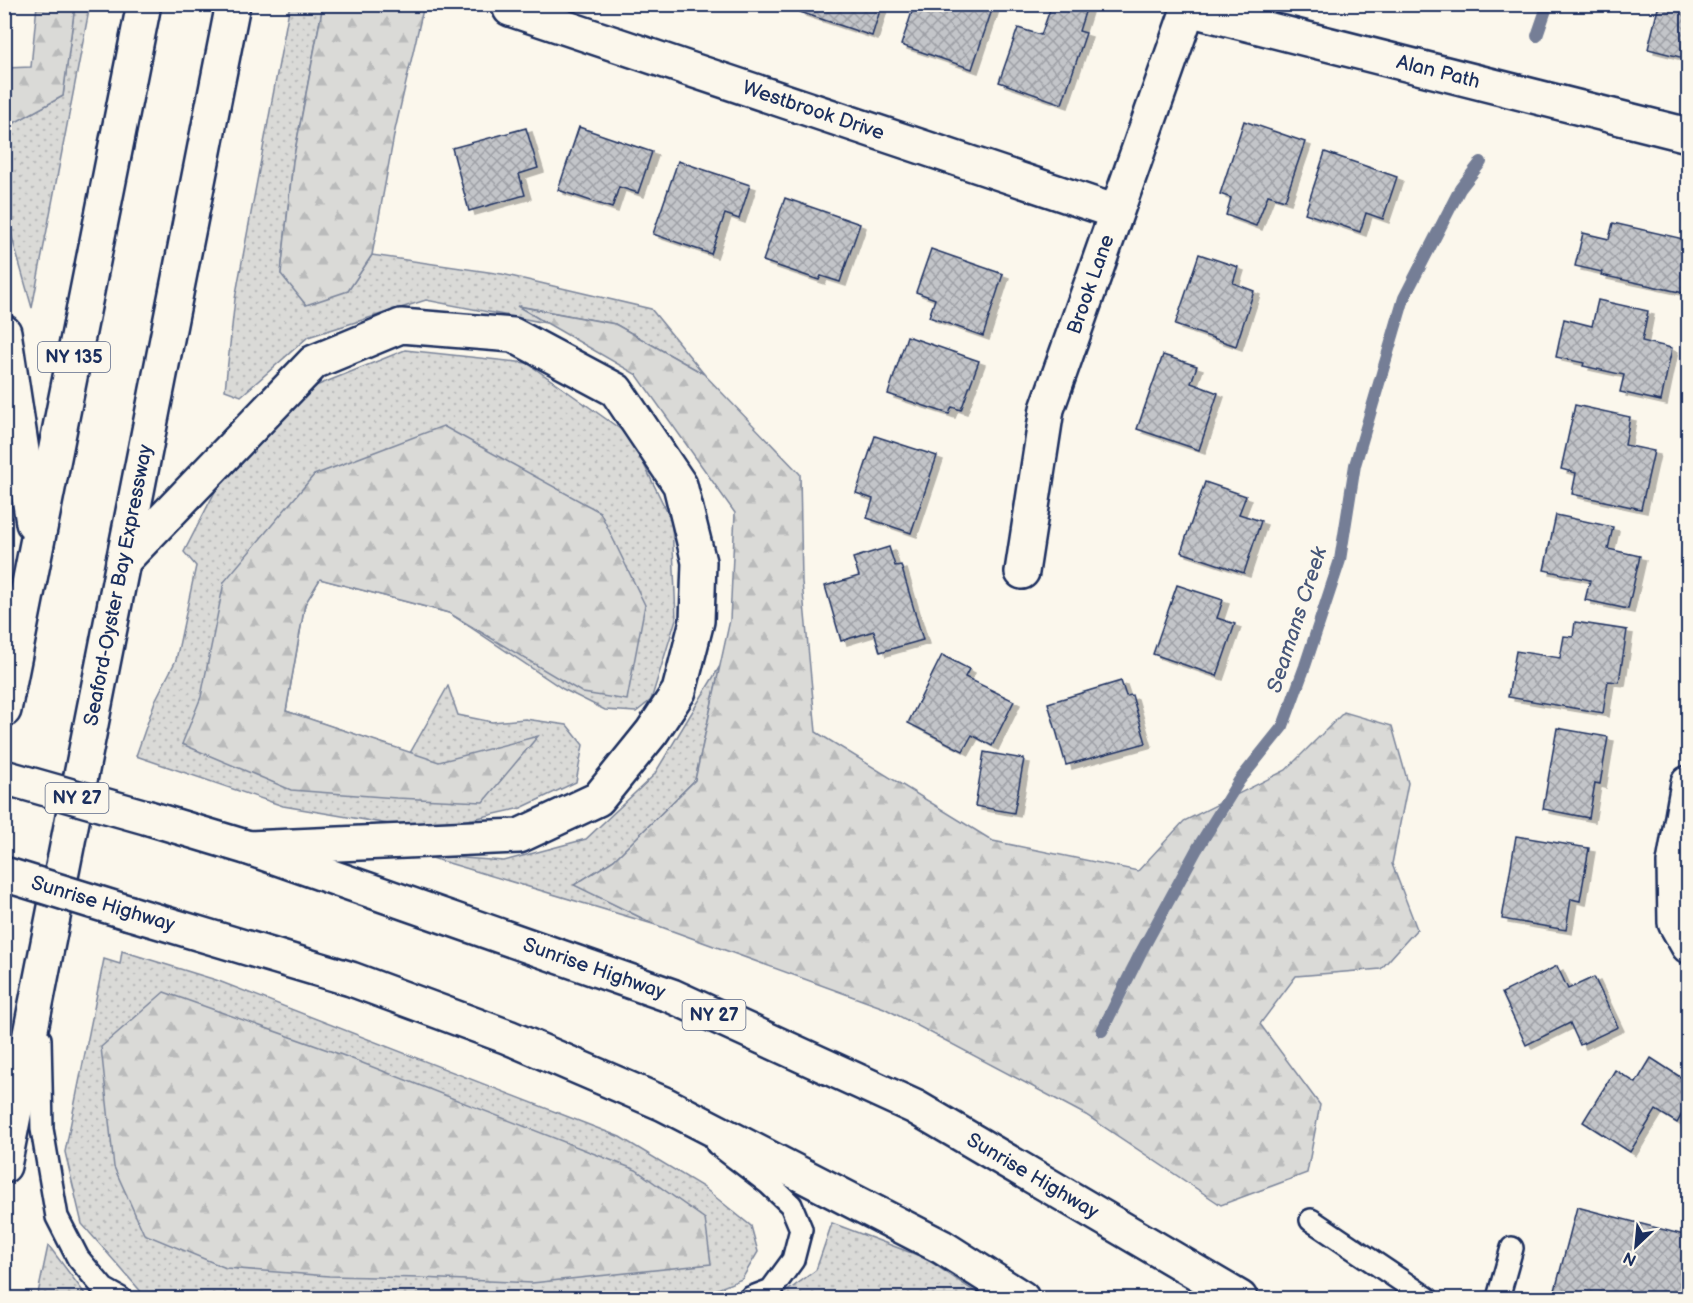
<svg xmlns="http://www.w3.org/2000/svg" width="1693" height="1303" viewBox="0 0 1693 1303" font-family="'Balsamiq Sans',sans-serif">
	<defs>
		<pattern id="grass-dots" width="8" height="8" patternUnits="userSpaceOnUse" patternTransform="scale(1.5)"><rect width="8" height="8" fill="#dadad7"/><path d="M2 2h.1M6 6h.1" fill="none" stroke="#babbbb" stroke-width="1.8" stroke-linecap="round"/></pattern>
		<pattern id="forest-firs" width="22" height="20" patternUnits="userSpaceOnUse" patternTransform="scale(1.5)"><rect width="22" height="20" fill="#dadad7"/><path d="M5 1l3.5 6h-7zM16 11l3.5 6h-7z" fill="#babbbb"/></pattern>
		<pattern id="building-cross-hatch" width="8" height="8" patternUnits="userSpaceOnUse" patternTransform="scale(1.5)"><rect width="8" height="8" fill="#c3c5c9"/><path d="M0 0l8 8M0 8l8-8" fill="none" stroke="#9ea0a6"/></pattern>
		<filter id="shadow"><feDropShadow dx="6" dy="4" stdDeviation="0" flood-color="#0004"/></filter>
	</defs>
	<rect width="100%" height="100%" fill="#fbf7ec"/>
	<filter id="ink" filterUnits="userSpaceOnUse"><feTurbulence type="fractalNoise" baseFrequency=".0167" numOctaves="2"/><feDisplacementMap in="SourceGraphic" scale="12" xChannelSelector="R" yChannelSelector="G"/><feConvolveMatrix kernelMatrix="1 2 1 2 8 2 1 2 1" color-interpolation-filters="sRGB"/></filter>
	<g filter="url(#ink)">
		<!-- grass -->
		<g fill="url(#grass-dots)" stroke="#7a849a" stroke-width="1.5">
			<polygon points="290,4 323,5 293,161 281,274 348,291 372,255 502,274 651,309 704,374 615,324 519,306 546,323 426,300 308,337 241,396 225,390 235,299"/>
			<polygon points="75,5 90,5 32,308 5,213 4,128 63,96"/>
			<polygon points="405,350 527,363 630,436 672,522 676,619 651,700 636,712 605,710 563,689 449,613 320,579 305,604 286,711 410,753 448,686 458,715 492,722 525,719 567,725 583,745 576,782 521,808 424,830 283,806 136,756 155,701 176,660 196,566 184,552 219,484 296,394"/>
			<polygon points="720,666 695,780 614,860 575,885 656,925 422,855 504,861 586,839 654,775"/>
			<polygon points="122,951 216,980 620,1137 703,1187 751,1226 758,1252 742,1279 708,1293 608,1298 155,1298 144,1295 82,1224 65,1152 104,959 120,964"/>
			<polygon points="832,1223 925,1258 984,1298 778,1298 816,1270"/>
			<polygon points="48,1246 49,1246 88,1298 37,1298"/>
		</g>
		<!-- forest -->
		<g fill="url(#forest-firs)" stroke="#7a849a" stroke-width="1.5">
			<polygon points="37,5 75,5 63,96 5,128 5,68 31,67"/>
			<polygon points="323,5 424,5 395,130 372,255 348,291 306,305 281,274 293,161"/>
			<polygon points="517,306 615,324 704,374 800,474 802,582 816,732 993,841 1138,871 1184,821 1286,770 1344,712 1392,726 1408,783 1392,864 1417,929 1381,969 1296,976 1260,1024 1320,1105 1307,1173 1221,1205 1086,1115 884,1008 656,925 574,885 614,860 695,780 730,620 735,513 637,375"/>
			<polygon points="443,426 600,512 645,605 627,700 583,693 449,613 320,579 305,604 286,711 439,762 538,736 483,802 396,798 291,790 182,744 201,697 224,582 314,475"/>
			<polygon points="164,992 342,1055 636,1170 705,1219 711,1264 532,1283 420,1278 329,1276 226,1268 144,1234 114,1167 101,1047"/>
		</g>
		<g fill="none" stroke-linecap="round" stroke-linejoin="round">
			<!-- stream -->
			<g stroke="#747e96" stroke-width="12">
				<polyline points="1537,36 1548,4"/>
				<polyline points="1102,1031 1141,952 1197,849 1239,781 1283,726 1305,666 1340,560 1355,465 1404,298 1460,189 1481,162"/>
			</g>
		</g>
		<!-- building -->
		<g fill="url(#building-cross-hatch)" stroke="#1b2f5e" stroke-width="1.5" filter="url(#shadow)">
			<polygon points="803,4 882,4 872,36 800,12"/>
			<polygon points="922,4 986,4 993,7 972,69 901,45 913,9 920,11"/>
			<polygon points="1052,4 1074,4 1086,9 1079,31 1086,33 1062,104 999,82 1018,28 1041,35"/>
			<polygon points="1659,4 1688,4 1688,59 1648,49"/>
			<polygon points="1244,121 1305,142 1285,200 1268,195 1256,226 1226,215 1231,198 1220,194"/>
			<polygon points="579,127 652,152 638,193 619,187 612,208 558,190"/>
			<polygon points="526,128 538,168 519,174 525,195 469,211 452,148"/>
			<polygon points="1325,152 1397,177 1383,219 1366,213 1360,232 1305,213"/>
			<polygon points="678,161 750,185 739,219 725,214 711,254 653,234"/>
			<polygon points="785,198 860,224 840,282 821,276 819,280 763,261"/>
			<polygon points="1613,223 1688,240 1688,272 1684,293 1601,275 1602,272 1575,266 1583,233 1609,239"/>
			<polygon points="931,249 1003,274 983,336 929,317 935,299 916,292"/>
			<polygon points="1199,254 1238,267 1233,283 1254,291 1236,346 1175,325"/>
			<polygon points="1598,300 1648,311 1642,341 1672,348 1661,401 1620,392 1624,375 1583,366 1584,363 1556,357 1564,319 1592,326"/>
			<polygon points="907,336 979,361 961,410 952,407 949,414 888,394"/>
			<polygon points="1163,355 1197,366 1191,383 1218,393 1199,450 1137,429"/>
			<polygon points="1575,405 1630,417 1625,445 1654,451 1641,509 1572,494 1576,473 1561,469"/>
			<polygon points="875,436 937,456 911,533 867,518 873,499 856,493"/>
			<polygon points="1205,482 1246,496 1239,514 1261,521 1244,573 1181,552"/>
			<polygon points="1556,515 1613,527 1608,549 1640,556 1628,609 1585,600 1590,580 1544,570"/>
			<polygon points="889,547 895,566 901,565 923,640 880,652 874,631 841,641 825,586 859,576 853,558"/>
			<polygon points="1177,585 1223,600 1217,618 1235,624 1217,676 1153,654"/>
			<polygon points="1575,622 1627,630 1619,682 1608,681 1603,713 1508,697 1516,651 1560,658 1564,636 1573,637"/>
			<polygon points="942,655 969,669 965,677 1014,701 992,746 972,735 963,751 908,723"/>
			<polygon points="1121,681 1126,696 1132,695 1146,743 1066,765 1048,703"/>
			<polygon points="1557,728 1608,737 1600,784 1595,783 1589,818 1543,809"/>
			<polygon points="984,752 1024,759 1014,813 975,806"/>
			<polygon points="1516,836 1589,848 1580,901 1571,899 1566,930 1502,919"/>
			<polygon points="1557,966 1568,989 1594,977 1618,1027 1580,1045 1570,1023 1526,1045 1502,993"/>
			<polygon points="1651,1058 1688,1082 1688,1104 1677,1123 1656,1110 1630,1152 1583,1122 1615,1070 1636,1083"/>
			<polygon points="1577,1207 1688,1236 1688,1298 1553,1298"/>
		</g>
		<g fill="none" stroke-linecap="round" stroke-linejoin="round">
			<!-- service casing -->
			<g stroke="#1b2f5e" stroke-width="26">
				<g id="service">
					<polyline points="40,1039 42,1129 57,1217 78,1258 104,1289 120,1298"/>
					<polyline points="717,1144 769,1184 791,1205 801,1229 793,1260 771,1290 750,1298"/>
					<polyline points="1311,1220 1427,1298"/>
					<polyline points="1498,1298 1512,1248"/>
				</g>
			</g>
			<!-- minor casing -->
			<g stroke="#1b2f5e" stroke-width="38">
				<g id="minor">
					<path id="s1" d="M 510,9 L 1116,212"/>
					<path id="s2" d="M 1188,9 L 1688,135"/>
					<path id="s3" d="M 1022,572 L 1047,409 L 1190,4"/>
					<polyline points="1688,783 1674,863 1675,923 1688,946"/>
				</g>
			</g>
			<!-- trunk casing -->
			<g stroke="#1b2f5e" stroke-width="38">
				<g id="trunk">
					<path id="s4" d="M 149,818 L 249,848 L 672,996 L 915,1107 L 1240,1298"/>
					<polyline points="130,913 351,979 508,1037 664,1104 942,1247 1022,1298"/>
				</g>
			</g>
			<!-- motorway casing -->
			<g stroke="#1b2f5e" stroke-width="38">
				<g id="motorway">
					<polyline points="4,332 33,523"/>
					<polyline points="123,561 314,362 401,326 513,335 616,390 680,485 699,562 697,621 679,691 652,732 598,799 519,836 249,848"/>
					<polyline points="4,710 144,4"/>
					<path id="s5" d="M 4,1166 L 233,4"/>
				</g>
			</g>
			<!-- service -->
			<use href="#service" stroke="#fbf7ec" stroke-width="21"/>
			<!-- minor -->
			<use href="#minor" stroke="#fbf7ec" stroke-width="33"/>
			<!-- trunk -->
			<use href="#trunk" stroke="#fbf7ec" stroke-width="33"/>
			<!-- motorway -->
			<use href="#motorway" stroke="#fbf7ec" stroke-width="33"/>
			<!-- trunk-bridge casing -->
			<g stroke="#1b2f5e" stroke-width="38" stroke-linecap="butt">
				<g id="trunk-bridge">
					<polyline points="4,777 149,818"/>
					<polyline points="4,874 130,913"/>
				</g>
			</g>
			<!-- trunk-bridge -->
			<use href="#trunk-bridge" stroke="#fbf7ec" stroke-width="33"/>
		</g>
	</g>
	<g text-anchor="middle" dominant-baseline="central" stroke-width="4.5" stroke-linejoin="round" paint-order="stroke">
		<!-- shield labels -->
		<g fill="#fbf7ec" stroke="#5e6b89" stroke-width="1.5">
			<rect x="38" y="342" width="72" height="30" rx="4.5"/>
			<rect x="45.5" y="783" width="63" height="30" rx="4.5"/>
			<rect x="682.5" y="1000" width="63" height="30" rx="4.5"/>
		</g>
		<g font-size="18" font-weight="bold" fill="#1b2f5e">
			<text x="74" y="357">NY 135</text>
			<text x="77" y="798">NY 27</text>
			<text x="714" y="1015">NY 27</text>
		</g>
		<!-- street labels -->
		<g font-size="20" fill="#1b2f5e" stroke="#fbf7ec">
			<text stroke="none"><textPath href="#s2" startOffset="258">Alan Path</textPath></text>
			<text stroke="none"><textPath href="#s1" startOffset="320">Westbrook Drive</textPath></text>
			<text stroke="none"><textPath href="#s3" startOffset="297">Brook Lane</textPath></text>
			<text stroke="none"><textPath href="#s5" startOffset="592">Seaford-Oyster Bay Expressway</textPath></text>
			<text transform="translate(103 904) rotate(17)">Sunrise Highway</text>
			<text stroke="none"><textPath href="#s4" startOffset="470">Sunrise Highway</textPath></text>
			<text stroke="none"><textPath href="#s4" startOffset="956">Sunrise Highway</textPath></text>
		</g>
		<!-- water labels -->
		<g font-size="21" font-style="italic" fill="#47577a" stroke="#fbf7ec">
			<text transform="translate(1297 620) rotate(-72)">Seamans Creek</text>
		</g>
	</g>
	<!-- margin -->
	<rect width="1693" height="1303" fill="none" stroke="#fbf7ec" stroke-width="24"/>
	<rect x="12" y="12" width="1669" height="1279" fill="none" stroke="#1b2f5e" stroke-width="2" filter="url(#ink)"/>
	<!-- north arrow -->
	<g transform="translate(1636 1246) rotate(206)" stroke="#fbf7ec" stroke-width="4.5" paint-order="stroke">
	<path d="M0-4.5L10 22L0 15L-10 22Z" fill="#1b2f5e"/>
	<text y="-9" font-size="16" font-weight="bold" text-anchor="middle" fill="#1b2f5e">N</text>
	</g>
</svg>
